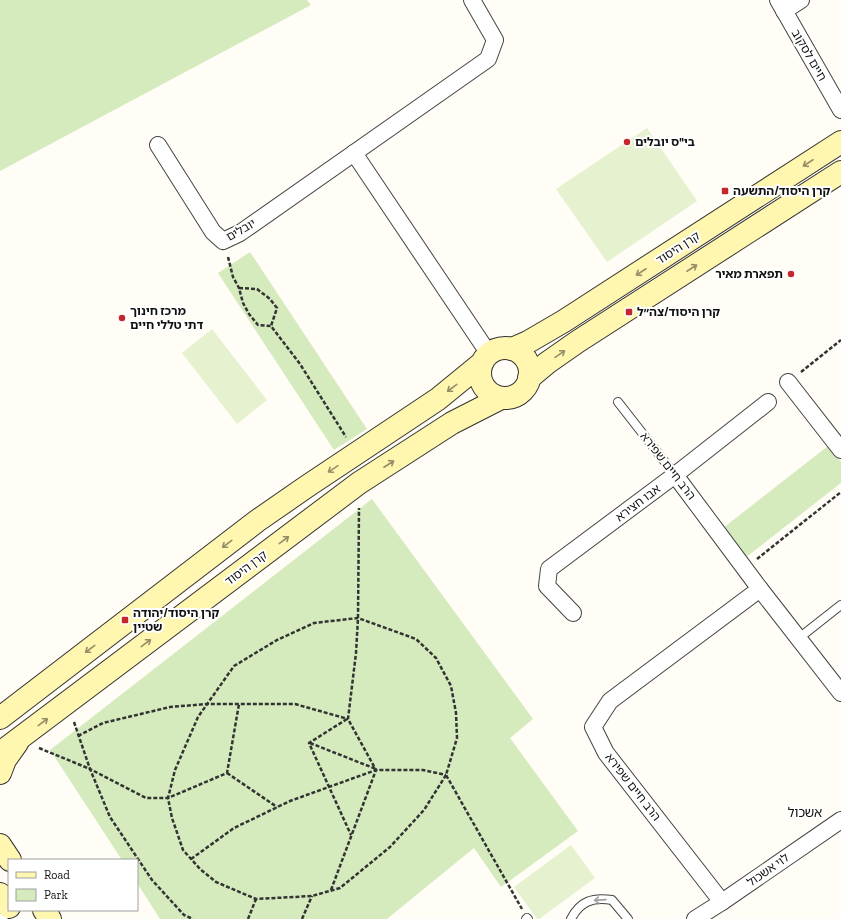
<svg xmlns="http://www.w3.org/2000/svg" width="841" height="919" viewBox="0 0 841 919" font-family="'Zilla Slab','Noto Sans Hebrew',serif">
	<rect width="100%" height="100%" fill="#fffdf5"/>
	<!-- green -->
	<g fill="#d5ebbd">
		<polygon points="0,0 307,0 311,5 0,171"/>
		<polygon points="250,252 367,429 334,450 218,273"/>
		<polygon points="828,446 841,462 841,483 745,558 723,528"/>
		<polygon points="372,499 533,719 510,738 578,831 501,887 474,848 387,919 160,919 137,883 137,860 122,860 50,750"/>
	</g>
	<!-- pitch -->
	<g fill="#e6f2cf">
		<polygon points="647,128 697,201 607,262 556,189"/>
		<polygon points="212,329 267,400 237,424 182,353"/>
		<polygon points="571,845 595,878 539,919 537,919 514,887"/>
	</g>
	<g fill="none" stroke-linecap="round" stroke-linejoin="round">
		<!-- service casing -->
		<g stroke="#444" stroke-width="10">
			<g id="service">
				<polyline points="618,402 675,475"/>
				<polyline points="799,638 841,605"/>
				<polyline points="0,919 11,911"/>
				<polyline points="526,919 527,918 528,919"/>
				<path d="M 571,919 C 580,901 593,897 612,900 L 628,919"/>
			</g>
		</g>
		<!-- minor casing -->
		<g stroke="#444" stroke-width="18">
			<g id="minor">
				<polyline points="778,0 841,110"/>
				<polyline points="784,11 801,0"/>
				<polyline points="158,145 213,232 223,241 240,233 488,59 495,40 472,0"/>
				<polyline points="354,153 489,354"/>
				<polyline points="788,382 841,450"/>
				<polyline points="675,475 760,589 841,693"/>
				<polyline points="573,613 547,586 549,569 675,475 768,402"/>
				<polyline points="722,902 606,753 593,727 610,701 760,589"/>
				<polyline points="695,919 722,902 841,820"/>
			</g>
		</g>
		<!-- secondary casing -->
		<g stroke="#333" stroke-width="24">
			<g id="secondary">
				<circle cx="505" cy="373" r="25"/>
				<polyline points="512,349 528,342 564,321 841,142"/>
				<polyline points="529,378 547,363 577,342 841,172"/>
				<polyline points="0,718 257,521 306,487 438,399 482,363"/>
				<polyline points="0,753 359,483 452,423 501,398"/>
				<polyline points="0,773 5,760 17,743"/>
				<polyline points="0,845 10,860"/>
				<polyline points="0,894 9,907"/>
				<polyline points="44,910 50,919"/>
			</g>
		</g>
		<!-- path -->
		<g stroke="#333" stroke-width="2.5" stroke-dasharray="4 2" stroke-linecap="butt">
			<polyline points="228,257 233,277 239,288 243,303 249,314 258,325 271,326 300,364 346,437"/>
			<polyline points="239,288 257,289 270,299 277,308 271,326"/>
			<polyline points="801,372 841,340"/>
			<polyline points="757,559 841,492"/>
			<polyline points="347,719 309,743 351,835"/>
			<polyline points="74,722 90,769 146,798 168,798 227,773 239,704"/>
			<polyline points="78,736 103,723 170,707 207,704 295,704 348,719"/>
			<polyline points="310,743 376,769"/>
			<polyline points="39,748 90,769 110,817 152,880 184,915 193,919"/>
			<polyline points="227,773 277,807"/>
			<polyline points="446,775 424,810 390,847 340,888 312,896 256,899 216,882 200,869 183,850 172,818 168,798 175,770 198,717 234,666 277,640 314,623 358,618 416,639 436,658 451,686 456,713 457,738 446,775 522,909"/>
			<polyline points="191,859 234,828 290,801 376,770 423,770 446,775"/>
			<polyline points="331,890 376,770 348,719 356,653 358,618 359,508"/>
			<polyline points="248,919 256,899"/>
			<polyline points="302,919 312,896"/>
		</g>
		<!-- service -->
		<use href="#service" stroke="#fff" stroke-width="8"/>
		<!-- minor -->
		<use href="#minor" stroke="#fff" stroke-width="16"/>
		<!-- secondary -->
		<use href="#secondary" stroke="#fff6b0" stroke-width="22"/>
	</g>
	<!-- one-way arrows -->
	<defs><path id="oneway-shaft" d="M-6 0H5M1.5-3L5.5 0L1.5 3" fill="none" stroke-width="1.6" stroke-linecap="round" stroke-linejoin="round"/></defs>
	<g stroke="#948f68">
		<use href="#oneway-shaft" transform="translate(808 163) rotate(147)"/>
		<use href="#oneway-shaft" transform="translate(692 268) rotate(-33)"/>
		<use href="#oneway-shaft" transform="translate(641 272) rotate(147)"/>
		<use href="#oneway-shaft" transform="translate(560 354) rotate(-35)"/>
		<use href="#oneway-shaft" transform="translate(452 388) rotate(143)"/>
		<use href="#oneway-shaft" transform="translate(389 464) rotate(-33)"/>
		<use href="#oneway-shaft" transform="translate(333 469) rotate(146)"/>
		<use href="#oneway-shaft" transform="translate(284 540) rotate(-37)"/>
		<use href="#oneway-shaft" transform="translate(227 544) rotate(143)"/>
		<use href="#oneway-shaft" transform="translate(146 643) rotate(-37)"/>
		<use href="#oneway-shaft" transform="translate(90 649) rotate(143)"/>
		<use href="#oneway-shaft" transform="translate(43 722) rotate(-37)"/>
	</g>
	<use stroke="#a0a0a0" href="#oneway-shaft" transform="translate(600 900) rotate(176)"/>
	<!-- markers -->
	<g fill="#c4262e" stroke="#fff" stroke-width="1.5">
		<circle cx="627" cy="142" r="4"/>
		<rect x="721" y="187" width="8" height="8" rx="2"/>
		<circle cx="791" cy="274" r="4"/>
		<rect x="625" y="308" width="8" height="8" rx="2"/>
		<circle cx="122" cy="318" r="4"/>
		<rect x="121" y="616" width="8" height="8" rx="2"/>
	</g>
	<g text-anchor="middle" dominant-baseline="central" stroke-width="4" stroke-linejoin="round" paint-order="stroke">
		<!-- street labels -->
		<g font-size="12" fill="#111" stroke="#fff">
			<text transform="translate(809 55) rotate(60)">חיים לסקוב</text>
			<text transform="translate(241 230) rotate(-30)">יובלים</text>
			<text transform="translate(678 248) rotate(-33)">קרן היסוד</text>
			<text transform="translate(668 466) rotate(52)">הרב חיים שפירא</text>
			<text transform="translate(638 503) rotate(-37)">אבו חצירא</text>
			<text transform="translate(246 568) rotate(-37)">קרן היסוד</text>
			<text transform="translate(633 787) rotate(52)">הרב חיים שפירא</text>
			<text transform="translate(768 870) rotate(-35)">לוי אשכול</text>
		</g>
		<!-- poi labels -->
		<g font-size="12" font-weight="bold" fill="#111" stroke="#fff" text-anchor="start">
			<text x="635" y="142">בי"ס יובלים</text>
			<text x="733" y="191">קרן היסוד/התשעה</text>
			<text x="783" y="274" text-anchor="end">תפארת מאיר</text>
			<text x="130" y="311">מרכז חינוך<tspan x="130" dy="14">דתי טללי חיים</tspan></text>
			<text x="637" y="312">קרן היסוד/צה״ל</text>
			<text x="133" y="613">קרן היסוד/יהודה<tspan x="133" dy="14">שטיין</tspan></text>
		</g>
		<!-- neighbourhood labels -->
		<g font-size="13" fill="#111" stroke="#fff">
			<text x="805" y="812">אשכול</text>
		</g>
	</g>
	<!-- legend -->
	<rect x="8" y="859" width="130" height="52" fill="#ffffff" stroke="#a0a0a0"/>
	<rect x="16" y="872" width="20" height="6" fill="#fff6b0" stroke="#a0a0a0"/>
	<text x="44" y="879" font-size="12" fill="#111111">Road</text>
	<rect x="16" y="889" width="20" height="12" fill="#d5ebbd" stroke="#a0a0a0"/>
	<text x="44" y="899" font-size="12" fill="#111111">Park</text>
</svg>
